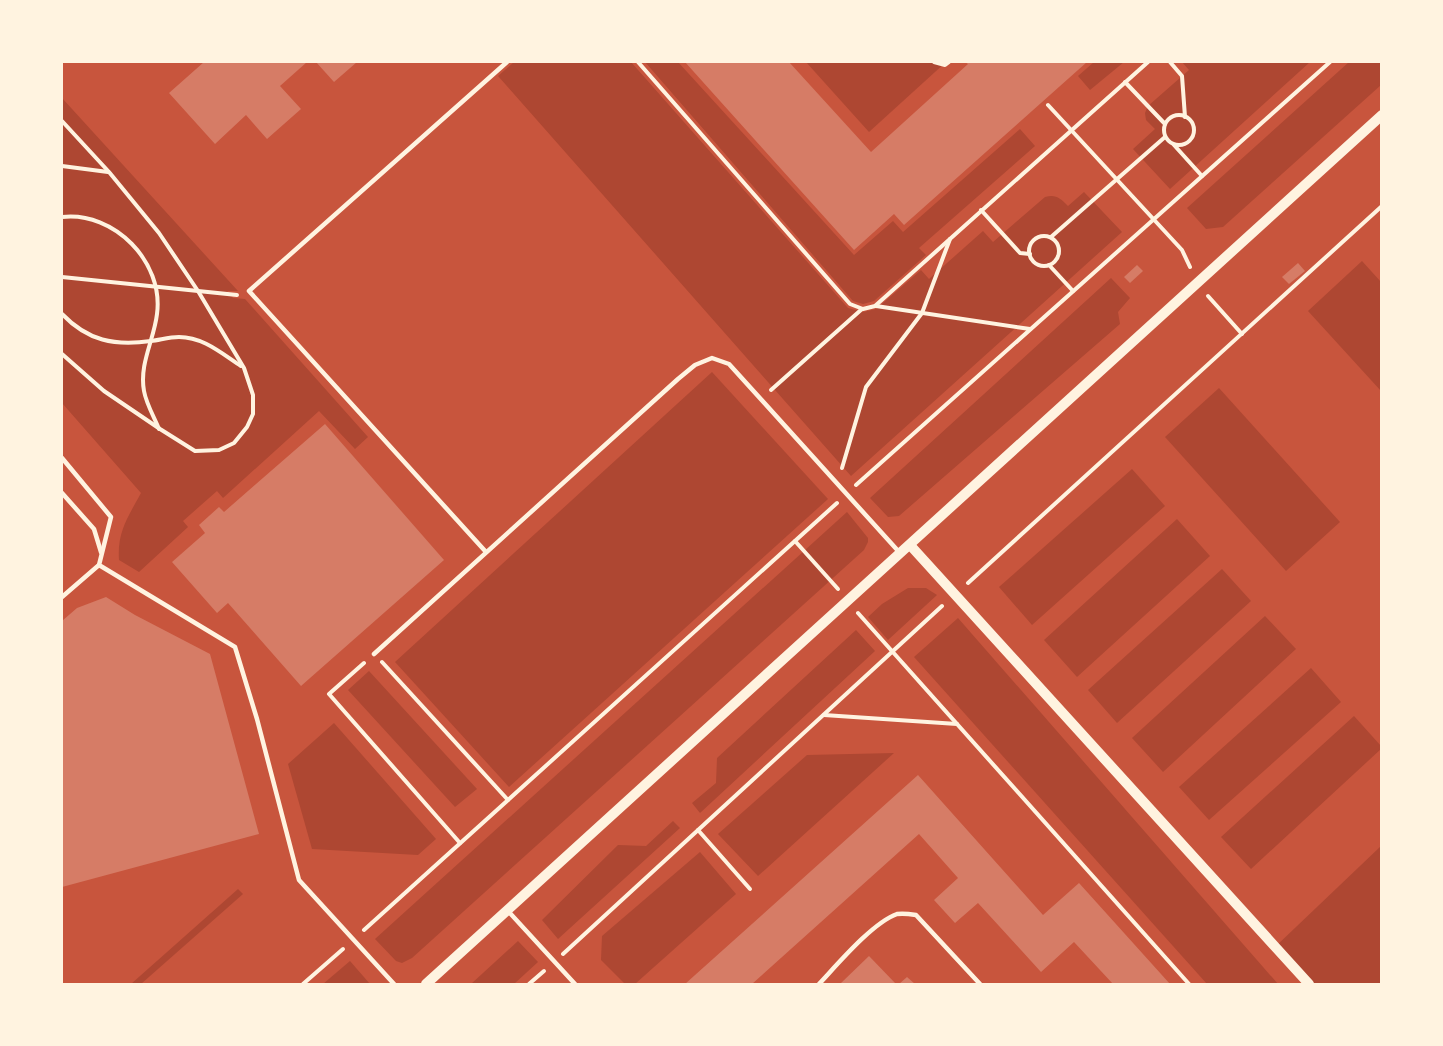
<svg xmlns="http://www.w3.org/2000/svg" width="1443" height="1046" viewBox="0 0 1443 1046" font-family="'Sofia Sans Condensed',sans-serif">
	<rect width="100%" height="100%" fill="#c8553d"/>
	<!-- green -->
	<g fill="#ae4732">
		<path d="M 514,62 L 631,62 L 848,308 L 863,312 L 876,309 L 921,270 L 929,279 L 983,231 L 993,242 L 1045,197 C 1056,194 1060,198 1068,206 L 1084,192 L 1122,232 L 851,476 L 498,76 Z"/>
		<polygon points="645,62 678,62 854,255 893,221 903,232 1020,129 1035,146 919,248 926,255 874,301 863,304 853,301"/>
		<polygon points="806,62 946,62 869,132"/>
		<polygon points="1094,62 1124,62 1090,90 1078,76"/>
		<polygon points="1182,62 1310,62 1170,189 1133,149 1155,129 1146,120 1145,113 1148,106 1189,70"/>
		<polygon points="1349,62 1381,62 1381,85 1223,227 1206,229 1187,208"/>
		<path d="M 62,98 L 238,291 L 227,291 L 233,298 L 245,299 L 368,437 L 355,449 L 319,411 L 223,498 L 217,491 L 183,521 L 188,527 L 139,572 L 119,560 C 117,532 128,517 141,493 L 62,403 Z"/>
		<polygon points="1362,261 1381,282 1381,391 1308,311"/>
		<polygon points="1111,278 1130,298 1118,312 1120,324 899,516 888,517 870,498"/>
		<polygon points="712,372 828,499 509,787 395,662"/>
		<polygon points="1219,388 1340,522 1286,571 1165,437"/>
		<polygon points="1132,469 1165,506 1032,625 999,587"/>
		<polygon points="847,512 868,538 868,542 864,550 412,958 402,963 396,961 375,939"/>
		<polygon points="1177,519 1210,556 1077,677 1044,640"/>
		<polygon points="1222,569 1251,601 1117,723 1088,690"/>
		<polygon points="908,588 926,588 937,595 888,640 868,617 882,604"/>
		<polygon points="1265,616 1296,649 1163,772 1132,738"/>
		<polygon points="958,618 1278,984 1207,984 914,657"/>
		<polygon points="856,630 875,651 700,813 692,803 716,783 717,758"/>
		<polygon points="1311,668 1341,702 1209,820 1179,787"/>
		<polygon points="369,671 477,789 455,807 348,690"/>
		<polygon points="1354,716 1381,746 1381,749 1251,869 1221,837"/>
		<polygon points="334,723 436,839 418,855 312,849 288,764"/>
		<polygon points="894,753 758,876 718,834 807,755"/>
		<polygon points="673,821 680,828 558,939 542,920 618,845 646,846"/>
		<polygon points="1381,846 1381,984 1309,984 1275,947"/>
		<polygon points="700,852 736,894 635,984 625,984 601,960 602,936"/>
		<polygon points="238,889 243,894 141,984 131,984"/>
		<polygon points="518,941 538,962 514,984 471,984"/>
		<polygon points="350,961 370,984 323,984"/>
	</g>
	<!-- building -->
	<g fill="#d67c66">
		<polygon points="204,62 307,62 280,86 301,109 267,139 246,115 215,144 169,93"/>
		<polygon points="316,62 357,62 334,82"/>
		<polygon points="685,62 789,62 871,152 968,64 965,62 1087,62 904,225 894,214 854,250"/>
		<polygon points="1298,263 1305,271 1289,284 1282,277"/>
		<polygon points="1137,265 1143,271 1130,283 1124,277"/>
		<polygon points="325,424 444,560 301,686 228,603 217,613 172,562 205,533 199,525 219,507 224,512"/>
		<polygon points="106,597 135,615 210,654 259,834 62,887 62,621 77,608"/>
		<polygon points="918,775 1043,915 1079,883 1170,984 1113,984 1074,942 1041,972 978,903 955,923 934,900 958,878 919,834 752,984 685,984"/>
		<polygon points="869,956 896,984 842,984 841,983"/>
		<polygon points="907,977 915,984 899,984"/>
	</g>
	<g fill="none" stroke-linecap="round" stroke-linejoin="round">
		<!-- path -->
		<g stroke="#fff3e0" stroke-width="4">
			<polyline points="638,62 850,304 863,309 875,306 1148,62"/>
			<polyline points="934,62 945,65 949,62"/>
			<polyline points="1170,62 1182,76 1185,117"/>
			<polyline points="1125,82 1165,124"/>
			<polyline points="1048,105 1182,250 1190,267"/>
			<circle cx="1179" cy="130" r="15"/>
			<polyline points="62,121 109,172 159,233 198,291 244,368 253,395 253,414 247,427 234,443 219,450 195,451 160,429 104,391 62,354"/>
			<polyline points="1174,145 1202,176"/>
			<polyline points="62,166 108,172"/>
			<polyline points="981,210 1020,253 1030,254"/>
			<path d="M 62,217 C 114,211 164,262 157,314 C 154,340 139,364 144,391 C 146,403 154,417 159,429"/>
			<circle cx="1044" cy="251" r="15"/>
			<polyline points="1051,237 1165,137"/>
			<polyline points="1049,265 1073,291"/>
			<polyline points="62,277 237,295"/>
			<polyline points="1208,296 1242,334"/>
			<polyline points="876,306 1030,329"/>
			<path d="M 62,314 C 88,341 114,346 151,341 C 160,340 169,337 179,337 C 203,337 221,353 241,366"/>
			<polyline points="771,390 862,309"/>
			<polyline points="842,468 866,387 922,313 950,239"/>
			<polyline points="856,485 1330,62"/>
			<polyline points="795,541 838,589"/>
			<polyline points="968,583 1382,206"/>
			<polyline points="858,613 1189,984"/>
			<polyline points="382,662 508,800"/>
			<polyline points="364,663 329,694 460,843"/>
			<polyline points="824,715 957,724"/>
			<polyline points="698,830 750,889"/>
			<polyline points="364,930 837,503"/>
			<polyline points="563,954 942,606"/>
			<polyline points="303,984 343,949"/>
			<polyline points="529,984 544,971"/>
		</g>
		<!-- service -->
		<g stroke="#fff3e0" stroke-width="4.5">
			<polyline points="62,458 111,517 99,565 235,647 257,719 299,880 394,984"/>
			<polyline points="62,493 94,529 101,552"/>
			<polyline points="486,552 249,291 507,62"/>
			<polyline points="62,597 99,565"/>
			<polyline points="374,654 678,379 695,365 712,358 729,364 900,553"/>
			<polyline points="508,911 575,984"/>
			<path d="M 819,984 C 837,965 872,923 897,914 C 903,913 910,914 916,915 L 980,984"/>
		</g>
		<!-- tertiary -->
		<g stroke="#fff3e0" stroke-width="10">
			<polyline points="910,545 1309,984"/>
			<polyline points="426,984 1382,115"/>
		</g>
	</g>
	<!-- border -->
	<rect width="1443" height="1046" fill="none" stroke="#fff3e0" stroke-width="126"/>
</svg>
